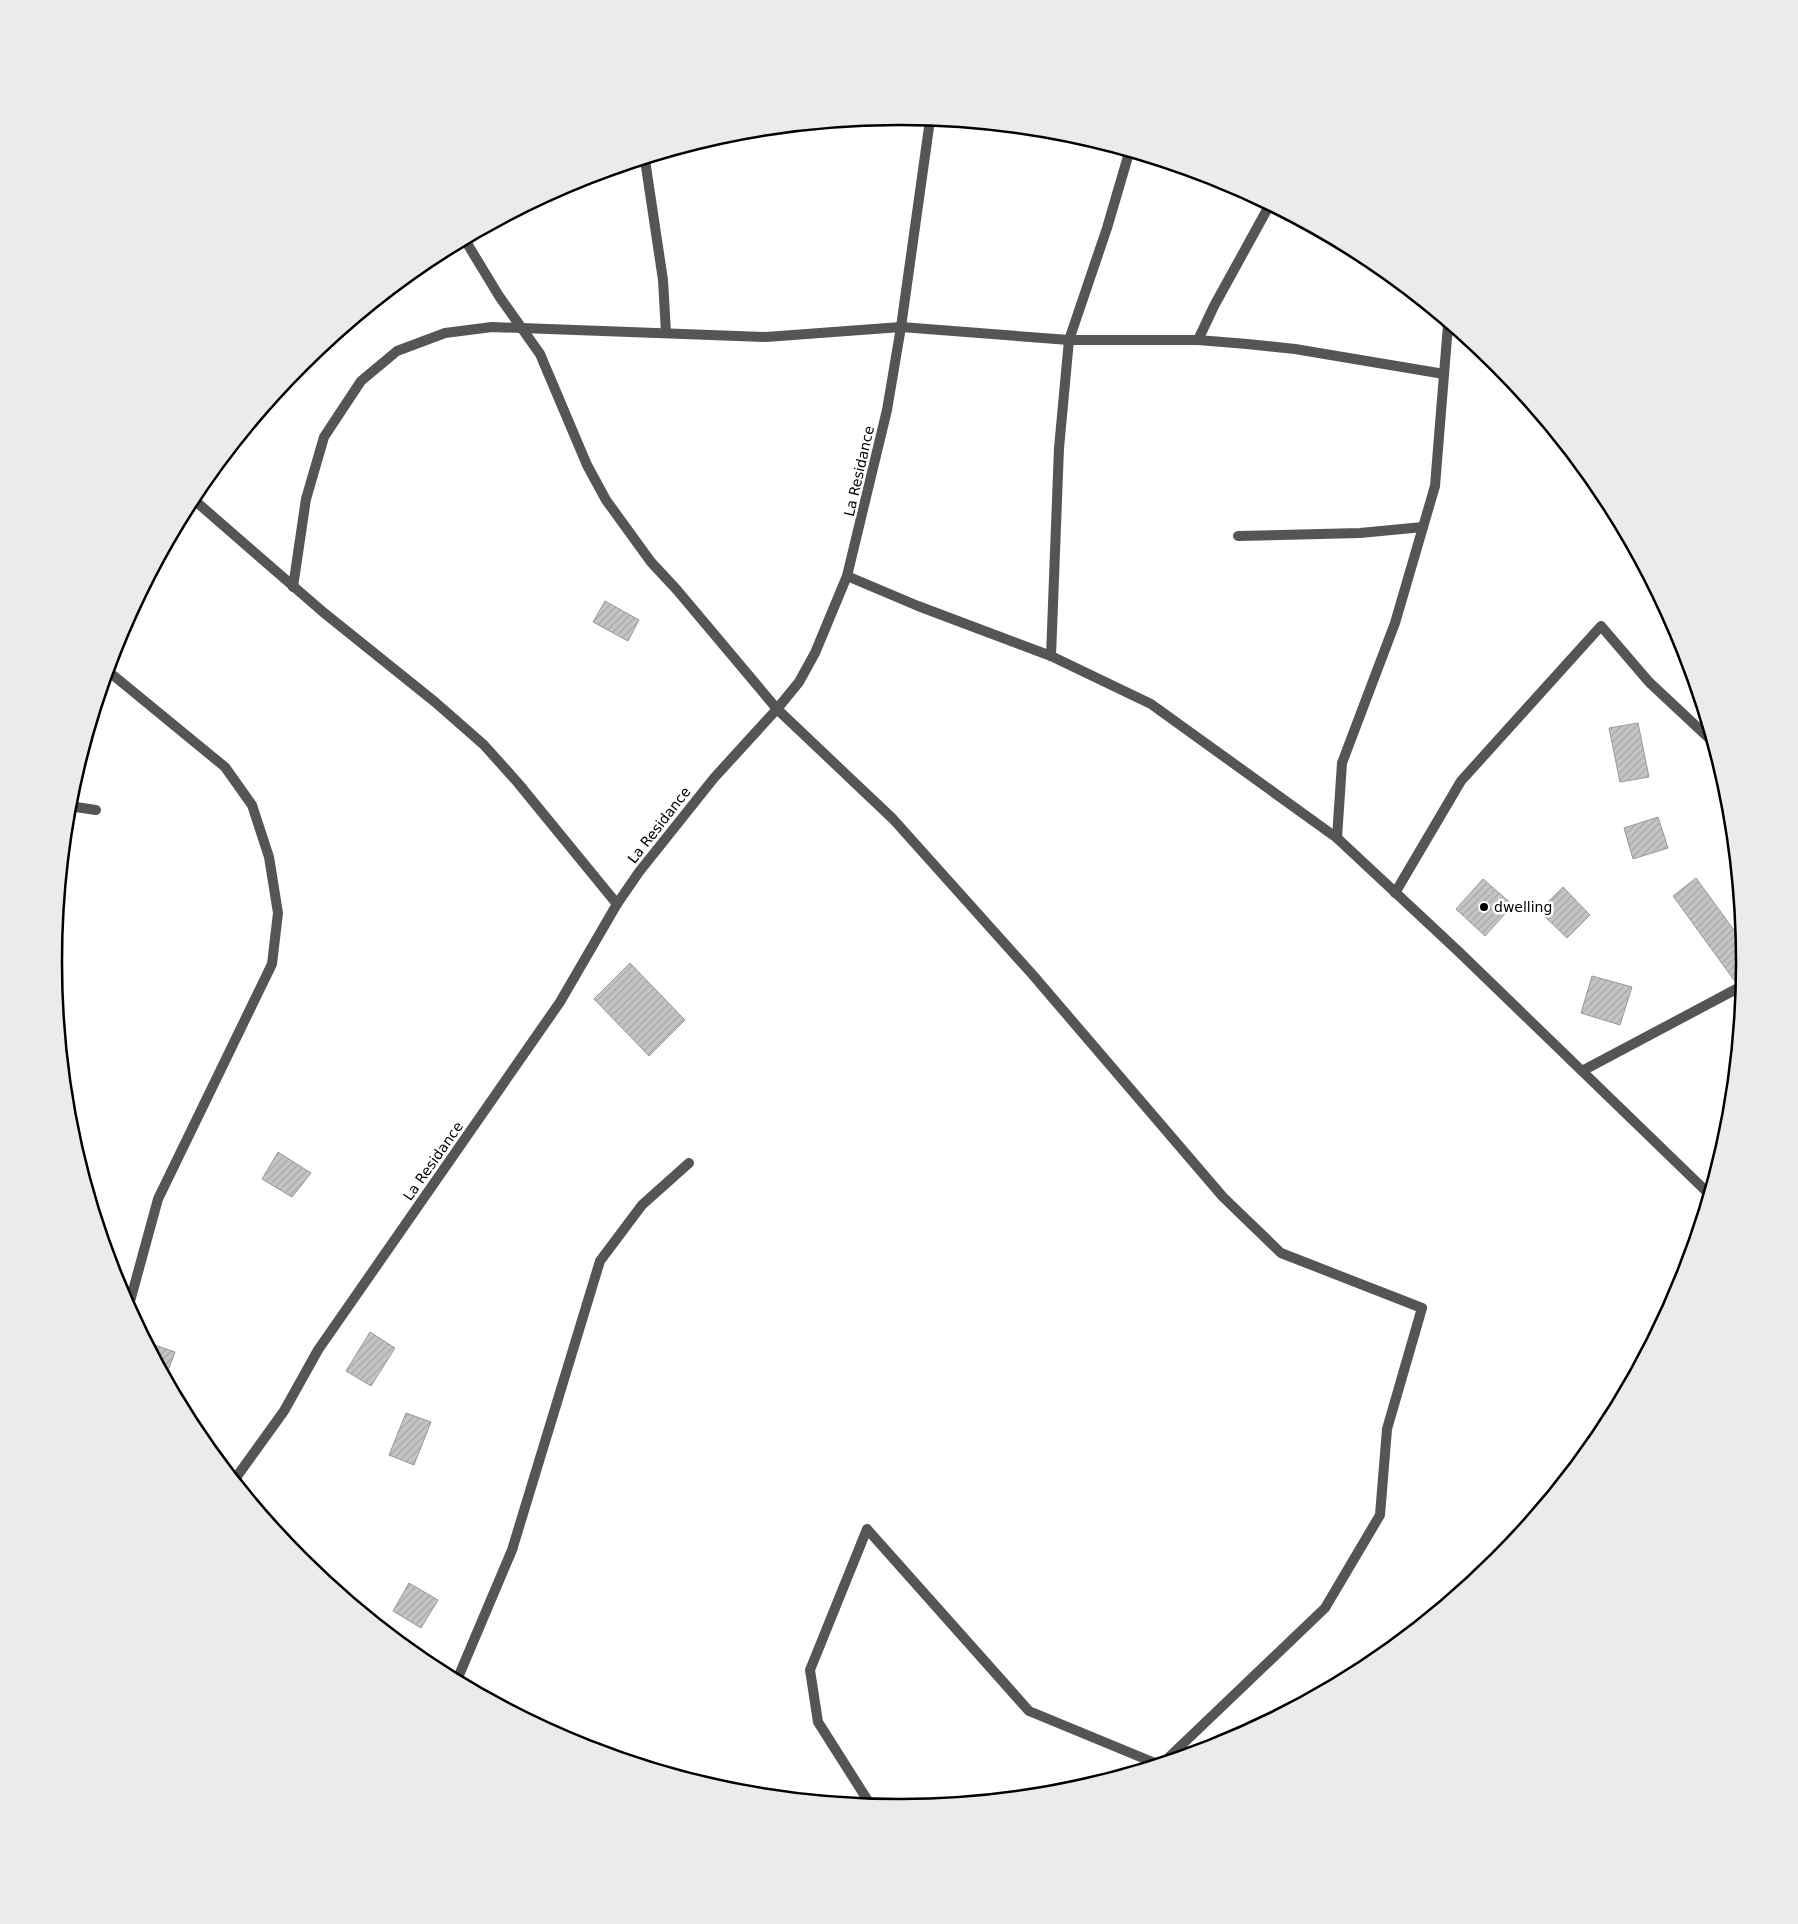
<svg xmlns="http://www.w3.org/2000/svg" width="1798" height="1924" viewBox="0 0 1798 1924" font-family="'DejaVu Sans',sans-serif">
	<defs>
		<pattern id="building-hatch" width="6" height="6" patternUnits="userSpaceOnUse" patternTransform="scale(1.25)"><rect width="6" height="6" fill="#c4c4c4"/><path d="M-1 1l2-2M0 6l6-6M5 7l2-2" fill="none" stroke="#a7a7a7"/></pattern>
	</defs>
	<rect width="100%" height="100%" fill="#fff"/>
	<!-- building -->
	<g fill="url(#building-hatch)" stroke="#999">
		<polygon points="605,601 639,620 628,641 593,622"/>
		<polygon points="1638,723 1649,777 1620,782 1609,728"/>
		<polygon points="1658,817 1668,848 1633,859 1624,828"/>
		<polygon points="1696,878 1742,941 1744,962 1743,973 1734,980 1673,896"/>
		<polygon points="1483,879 1513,905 1485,936 1456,909"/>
		<polygon points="1563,887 1590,915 1567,938 1539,911"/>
		<polygon points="630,963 685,1020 649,1056 594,999"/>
		<polygon points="1592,976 1632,987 1620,1025 1581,1013"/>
		<polygon points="278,1152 311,1173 292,1197 262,1179"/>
		<polygon points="370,1332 395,1348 371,1386 346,1371"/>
		<polygon points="149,1343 175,1352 166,1376 158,1359"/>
		<polygon points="406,1413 431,1422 414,1465 389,1455"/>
		<polygon points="409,1583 438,1600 421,1628 393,1611"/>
	</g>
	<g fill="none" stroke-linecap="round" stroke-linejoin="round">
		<!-- minor -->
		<g stroke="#555" stroke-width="10">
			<polyline points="645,160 663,280 666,333"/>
			<polyline points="465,240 499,296 540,354 587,465 606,500 651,562 677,590 777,709 893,819 1032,974 1223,1197 1281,1253 1422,1308 1387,1429 1380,1515 1325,1608 1166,1760"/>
			<polyline points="1198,340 1214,306 1269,206"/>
			<polyline points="193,499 323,612 435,702 484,745 518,783 617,904"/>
			<polyline points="1238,536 1360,533 1423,527"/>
			<polyline points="847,576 918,606 1051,656 1151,704 1337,838 1458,951 1708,1193"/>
			<polyline points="293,587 306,499 324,437 361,381 397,351 445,333 492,327 766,337 901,327 1069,340 1198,340 1247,344 1295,349 1444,374"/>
			<polyline points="1051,656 1059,448 1069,340 1107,228 1129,153"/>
			<polyline points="108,671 225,767 252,805 269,857 278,913 272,964 158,1199 129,1305"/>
			<polyline points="69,806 96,810"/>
			<polyline points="1337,838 1342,763 1395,623 1435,486 1448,325"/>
			<polyline points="1395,893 1461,781 1601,626 1649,682 1711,740"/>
			<polyline points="1582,1071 1742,986"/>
			<polyline points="457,1680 512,1550 600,1261 642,1205 689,1163"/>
			<polyline points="870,1804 818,1722 810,1670 867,1529 1029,1711 1155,1763"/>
		</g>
		<!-- tertiary -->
		<polyline stroke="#555" stroke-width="10" points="235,1479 284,1411 318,1350 560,1002 617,904 639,872 714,778 777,709 799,682 815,653 847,576 887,410 901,327 930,120"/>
	</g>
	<!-- markers -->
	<circle fill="#000" stroke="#fff" stroke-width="2" cx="1484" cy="907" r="5"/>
	<g text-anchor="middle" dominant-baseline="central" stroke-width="5" stroke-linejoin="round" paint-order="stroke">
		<!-- street labels -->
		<g font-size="14" fill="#000" stroke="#fff">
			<text transform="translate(859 471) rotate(-77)">La Residance</text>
			<text transform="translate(659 825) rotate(-52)">La Residance</text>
			<text transform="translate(433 1161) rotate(-55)">La Residance</text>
		</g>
		<!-- poi labels -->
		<g font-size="14" fill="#000" stroke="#fff" text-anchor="start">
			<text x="1494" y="907">dwelling</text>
		</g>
	</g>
	<!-- crop -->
	<path d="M0 0H1798V1924H0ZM898 125H900A836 836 0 0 1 1736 961V963A836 836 0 0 1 900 1799H898A836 836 0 0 1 62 963V961A836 836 0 0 1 898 125Z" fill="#ebebeb" fill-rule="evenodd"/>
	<path fill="none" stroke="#000" stroke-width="2.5" d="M898 125H900A836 836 0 0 1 1736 961V963A836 836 0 0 1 900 1799H898A836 836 0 0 1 62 963V961A836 836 0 0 1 898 125Z"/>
</svg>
